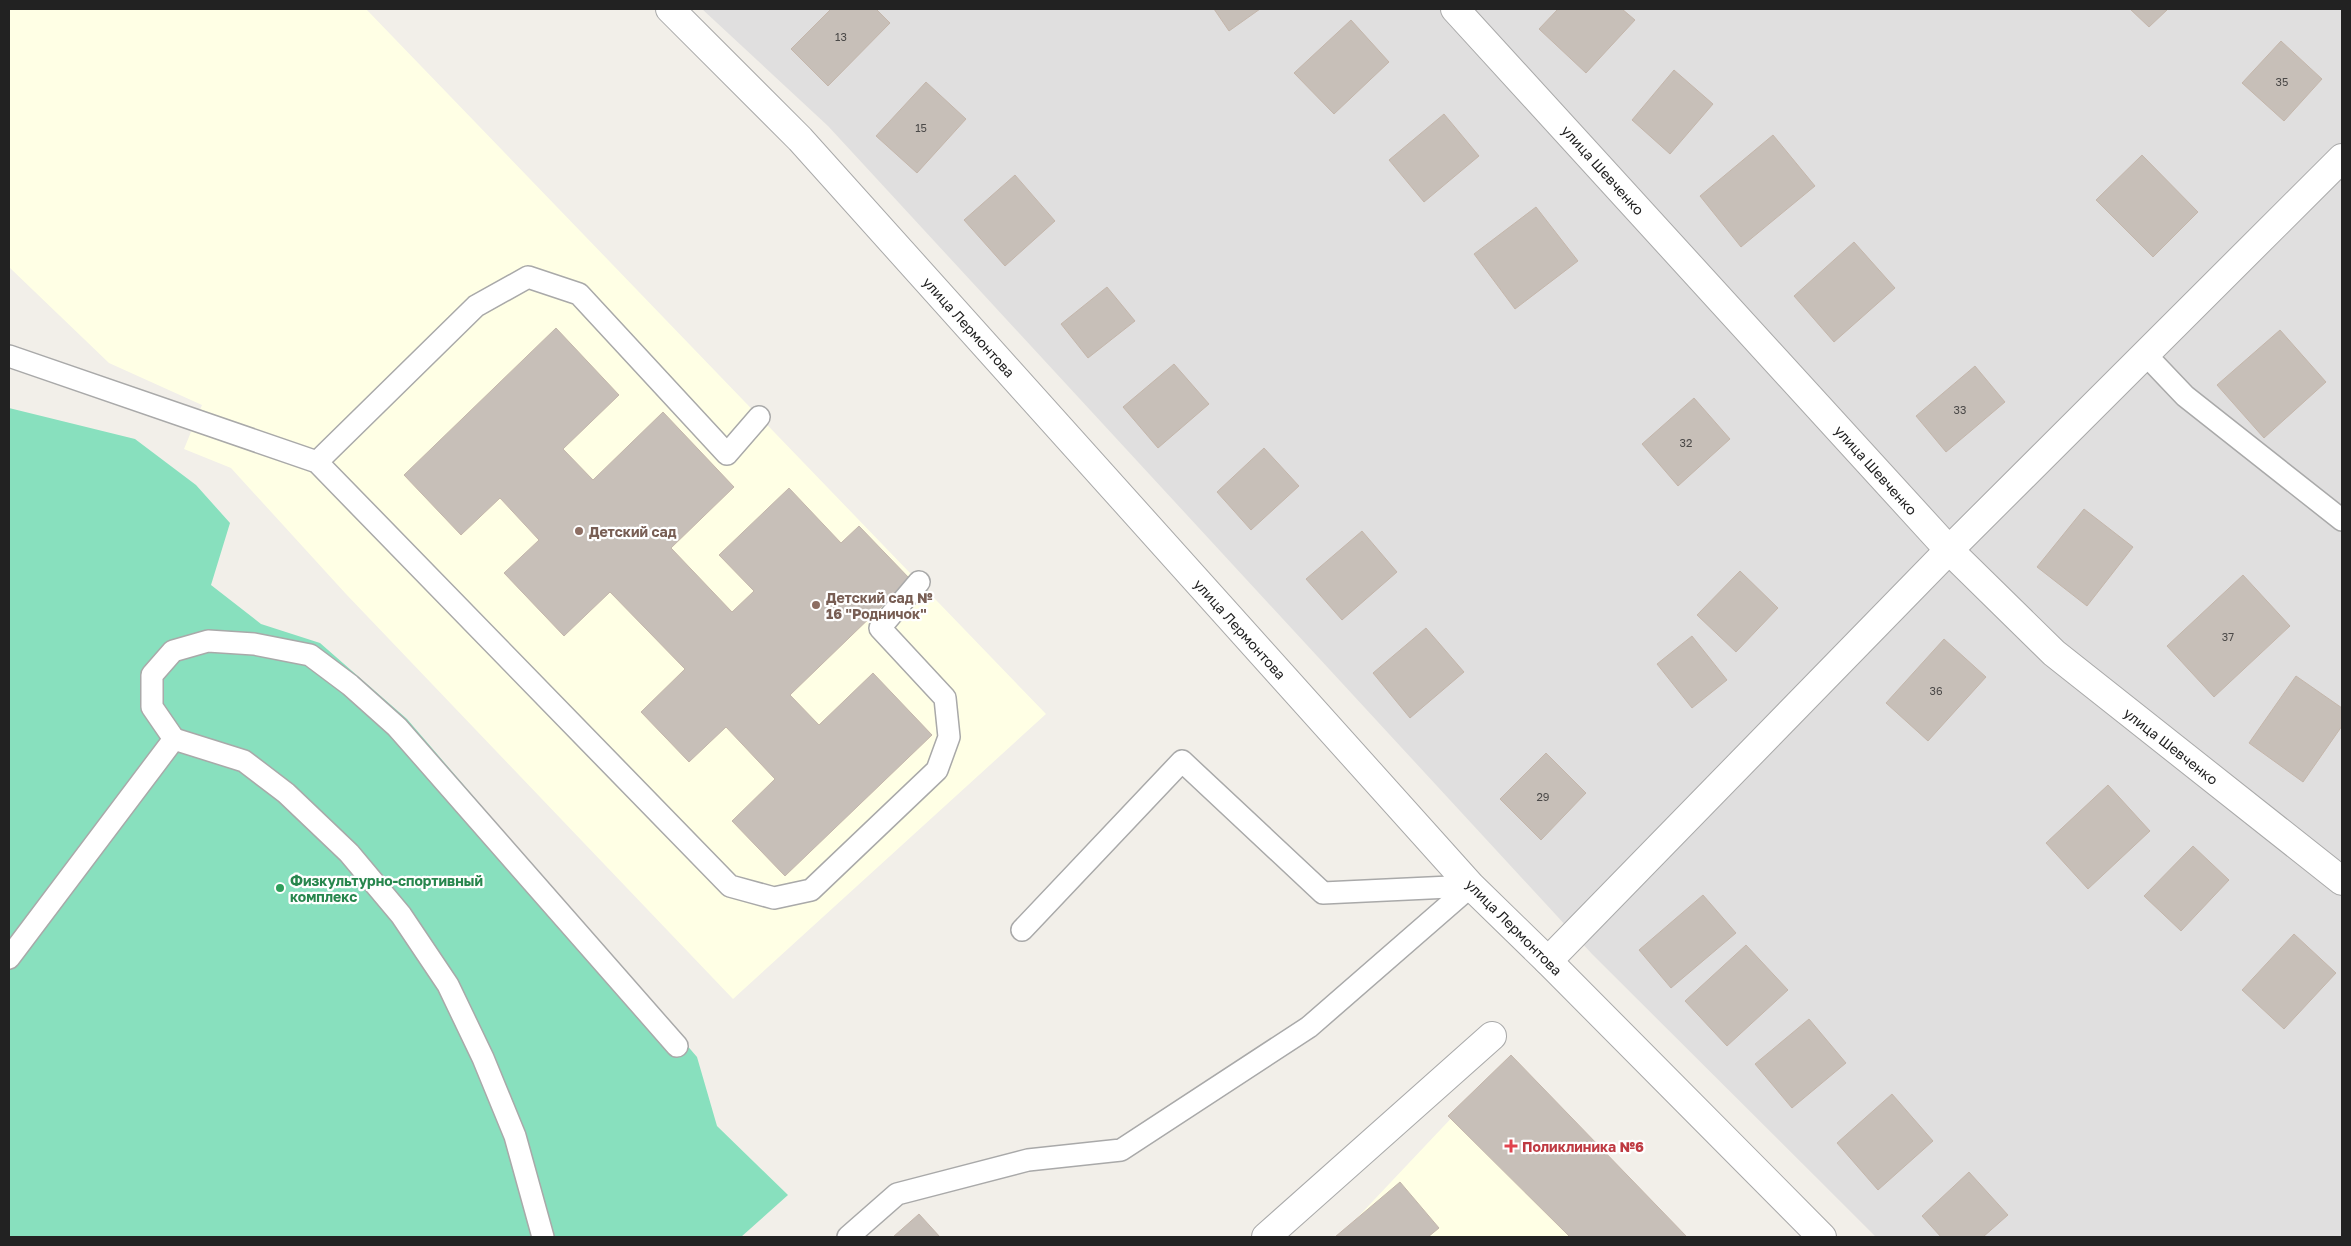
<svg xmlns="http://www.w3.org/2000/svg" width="2351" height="1246" viewBox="0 0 2351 1246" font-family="'Golos Text',sans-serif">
	<rect width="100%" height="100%" fill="#f2efe9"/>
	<!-- residential -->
	<polygon fill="#e0dfdf" points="702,9 2342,9 2342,1237 1876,1237 1592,954 828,126"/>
	<!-- education -->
	<g fill="#ffffe5">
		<polygon points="9,9 366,9 1046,714 733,999 346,594 231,468 184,449 202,405 109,363 9,267"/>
		<polygon points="1511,1055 1683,1237 1339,1237"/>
	</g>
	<!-- pitch -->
	<polygon fill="#88e0be" points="9,408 135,439 196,485 230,523 211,585 261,624 320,643 407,719 697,1057 717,1126 788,1195 741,1237 9,1237"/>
	<!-- building -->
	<g fill="#c7bfb8" stroke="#c4b6ab">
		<polygon points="831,9 876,9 890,23 828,86 791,49"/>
		<polygon points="1214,9 1260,9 1229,31"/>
		<polygon points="1558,9 1622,9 1635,20 1586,73 1539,29"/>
		<polygon points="2130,9 2168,9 2149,27"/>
		<polygon points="1351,20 1389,62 1334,114 1294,73"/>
		<polygon points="2281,41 2322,79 2284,121 2242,83"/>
		<polygon points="1674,70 1713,104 1670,154 1632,120"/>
		<polygon points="926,82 966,119 917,173 876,136"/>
		<polygon points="1444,114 1479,156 1424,202 1389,160"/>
		<polygon points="1773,135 1815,186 1741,247 1700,196"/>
		<polygon points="2142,155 2198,212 2153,257 2096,200"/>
		<polygon points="1015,175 1055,221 1005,266 964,220"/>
		<polygon points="1536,207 1578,261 1515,309 1474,254"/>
		<polygon points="1854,242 1895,288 1834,342 1794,296"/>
		<polygon points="1107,287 1135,321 1088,358 1061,324"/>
		<polygon points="556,328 619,395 563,449 593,480 663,412 734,487 671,548 732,612 754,591 719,555 789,488 841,543 859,526 910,579 790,695 819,725 873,673 932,735 785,876 732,821 775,779 726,727 689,762 641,712 685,669 610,592 564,636 504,573 539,540 500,498 461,535 404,475"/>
		<polygon points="2280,330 2326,382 2264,438 2217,385"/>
		<polygon points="1174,364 1209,404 1158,448 1123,407"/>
		<polygon points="1975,366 2005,402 1946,452 1916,416"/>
		<polygon points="1694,398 1730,439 1678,486 1642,444"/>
		<polygon points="1264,448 1299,486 1251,530 1217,492"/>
		<polygon points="2084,509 2133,547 2087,606 2037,567"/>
		<polygon points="1362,531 1397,572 1342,620 1306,579"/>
		<polygon points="1740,571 1778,608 1736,652 1697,615"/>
		<polygon points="2243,575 2290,626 2214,697 2167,646"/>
		<polygon points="1426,628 1464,672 1410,718 1373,673"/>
		<polygon points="1692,636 1727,680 1692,708 1657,664"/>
		<polygon points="1944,639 1986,677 1928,741 1886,703"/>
		<polygon points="2296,676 2342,708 2342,726 2303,782 2249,743"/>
		<polygon points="1546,753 1586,793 1541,840 1500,799"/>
		<polygon points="2108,785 2150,831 2088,889 2046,843"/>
		<polygon points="2193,846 2229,880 2181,931 2144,896"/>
		<polygon points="1703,895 1736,933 1671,988 1639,950"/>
		<polygon points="2294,934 2336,973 2284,1029 2242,990"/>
		<polygon points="1746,945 1788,990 1727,1046 1685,1001"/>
		<polygon points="1809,1019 1846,1063 1792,1108 1755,1064"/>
		<polygon points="1511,1055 1687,1237 1570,1237 1448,1116"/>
		<polygon points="1892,1094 1933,1141 1878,1190 1837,1143"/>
		<polygon points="1969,1172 2008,1215 1983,1237 1941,1237 1922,1216"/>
		<polygon points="1400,1182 1439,1228 1428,1237 1335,1237"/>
		<polygon points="919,1214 940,1237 893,1237"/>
	</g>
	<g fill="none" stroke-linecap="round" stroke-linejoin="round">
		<!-- service casing -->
		<g stroke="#a9a9a9" stroke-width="24">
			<g id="service">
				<polyline points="2146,355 2185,396 2342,520"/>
				<polyline points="9,356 317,462 730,886 774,898 811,890 937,770 949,737 945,698 880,628 919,582"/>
				<polyline points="317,462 476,306 528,277 579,294 727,454 759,417"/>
				<polyline points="174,739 152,707 152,675 173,651 208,641 254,644 310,655 350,685 397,727 677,1046"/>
				<polyline points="1022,930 1182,761 1323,893 1471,886"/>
				<polyline points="9,958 174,739 244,761 286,793 349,853 401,915 448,985 483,1058 515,1136 543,1237"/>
				<polyline points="848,1237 897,1194 1028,1160 1121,1150 1309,1027 1471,886"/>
			</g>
		</g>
		<!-- minor casing -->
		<g stroke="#a9a9a9" stroke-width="30">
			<g id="minor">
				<polyline points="670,9 800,139 1471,886 1548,961 1822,1237"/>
				<polyline points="1455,9 1949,550 2054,653 2342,881"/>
				<polyline points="1548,961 1949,550 2342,158"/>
				<polyline points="1266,1237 1492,1036"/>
			</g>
		</g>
		<!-- service -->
		<use href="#service" stroke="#fff" stroke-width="21"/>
		<!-- minor -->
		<use href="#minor" stroke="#fff" stroke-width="28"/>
	</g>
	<!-- markers -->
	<g fill="#8d6e63" stroke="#fff" stroke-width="2">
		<circle cx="579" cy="531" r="5"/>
		<circle cx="816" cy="605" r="5"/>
	</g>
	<circle fill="#2e9e5b" stroke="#fff" stroke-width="2" cx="280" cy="888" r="5"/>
	<path fill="#e0444e" stroke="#fff" stroke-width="2" d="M1508.5 1138.5h5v5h5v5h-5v5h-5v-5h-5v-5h5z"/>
	<g text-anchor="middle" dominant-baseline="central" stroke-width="4.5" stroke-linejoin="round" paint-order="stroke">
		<!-- number labels -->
		<g font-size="11" fill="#4b4948">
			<text x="841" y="36">13</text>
			<text x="2282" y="81">35</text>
			<text x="921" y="127">15</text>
			<text x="1960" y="409">33</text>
			<text x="1686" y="442">32</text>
			<text x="2228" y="636">37</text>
			<text x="1936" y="690">36</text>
			<text x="1543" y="796">29</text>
		</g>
		<!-- street labels -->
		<g font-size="14" fill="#222" stroke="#fff">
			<text transform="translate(1603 170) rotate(48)">улица Шевченко</text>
			<text transform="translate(969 327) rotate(48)">улица Лермонтова</text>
			<text transform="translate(1876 470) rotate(48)">улица Шевченко</text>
			<text transform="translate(1240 629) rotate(48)">улица Лермонтова</text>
			<text transform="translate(2171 746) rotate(38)">улица Шевченко</text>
			<text transform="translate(1514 927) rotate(45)">улица Лермонтова</text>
		</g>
		<!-- education labels -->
		<g font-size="14" font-weight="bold" fill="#785e54" stroke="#fff" text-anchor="start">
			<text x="589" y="531">Детский сад</text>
			<text x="826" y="597">Детский сад №<tspan x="826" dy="16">16 "Родничок"</tspan></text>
		</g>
		<!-- leisure labels -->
		<g font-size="14" font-weight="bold" fill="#27864d" stroke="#fff" text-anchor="start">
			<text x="290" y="880">Физкультурно-спортивный<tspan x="290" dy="16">комплекс</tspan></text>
		</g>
		<!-- health labels -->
		<g font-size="14" font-weight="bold" fill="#be3a42" stroke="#fff" text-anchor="start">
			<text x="1522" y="1146">Поликлиника №6</text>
		</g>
	</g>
	<!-- border -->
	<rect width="2351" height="1246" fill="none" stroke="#222222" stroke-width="20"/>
</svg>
